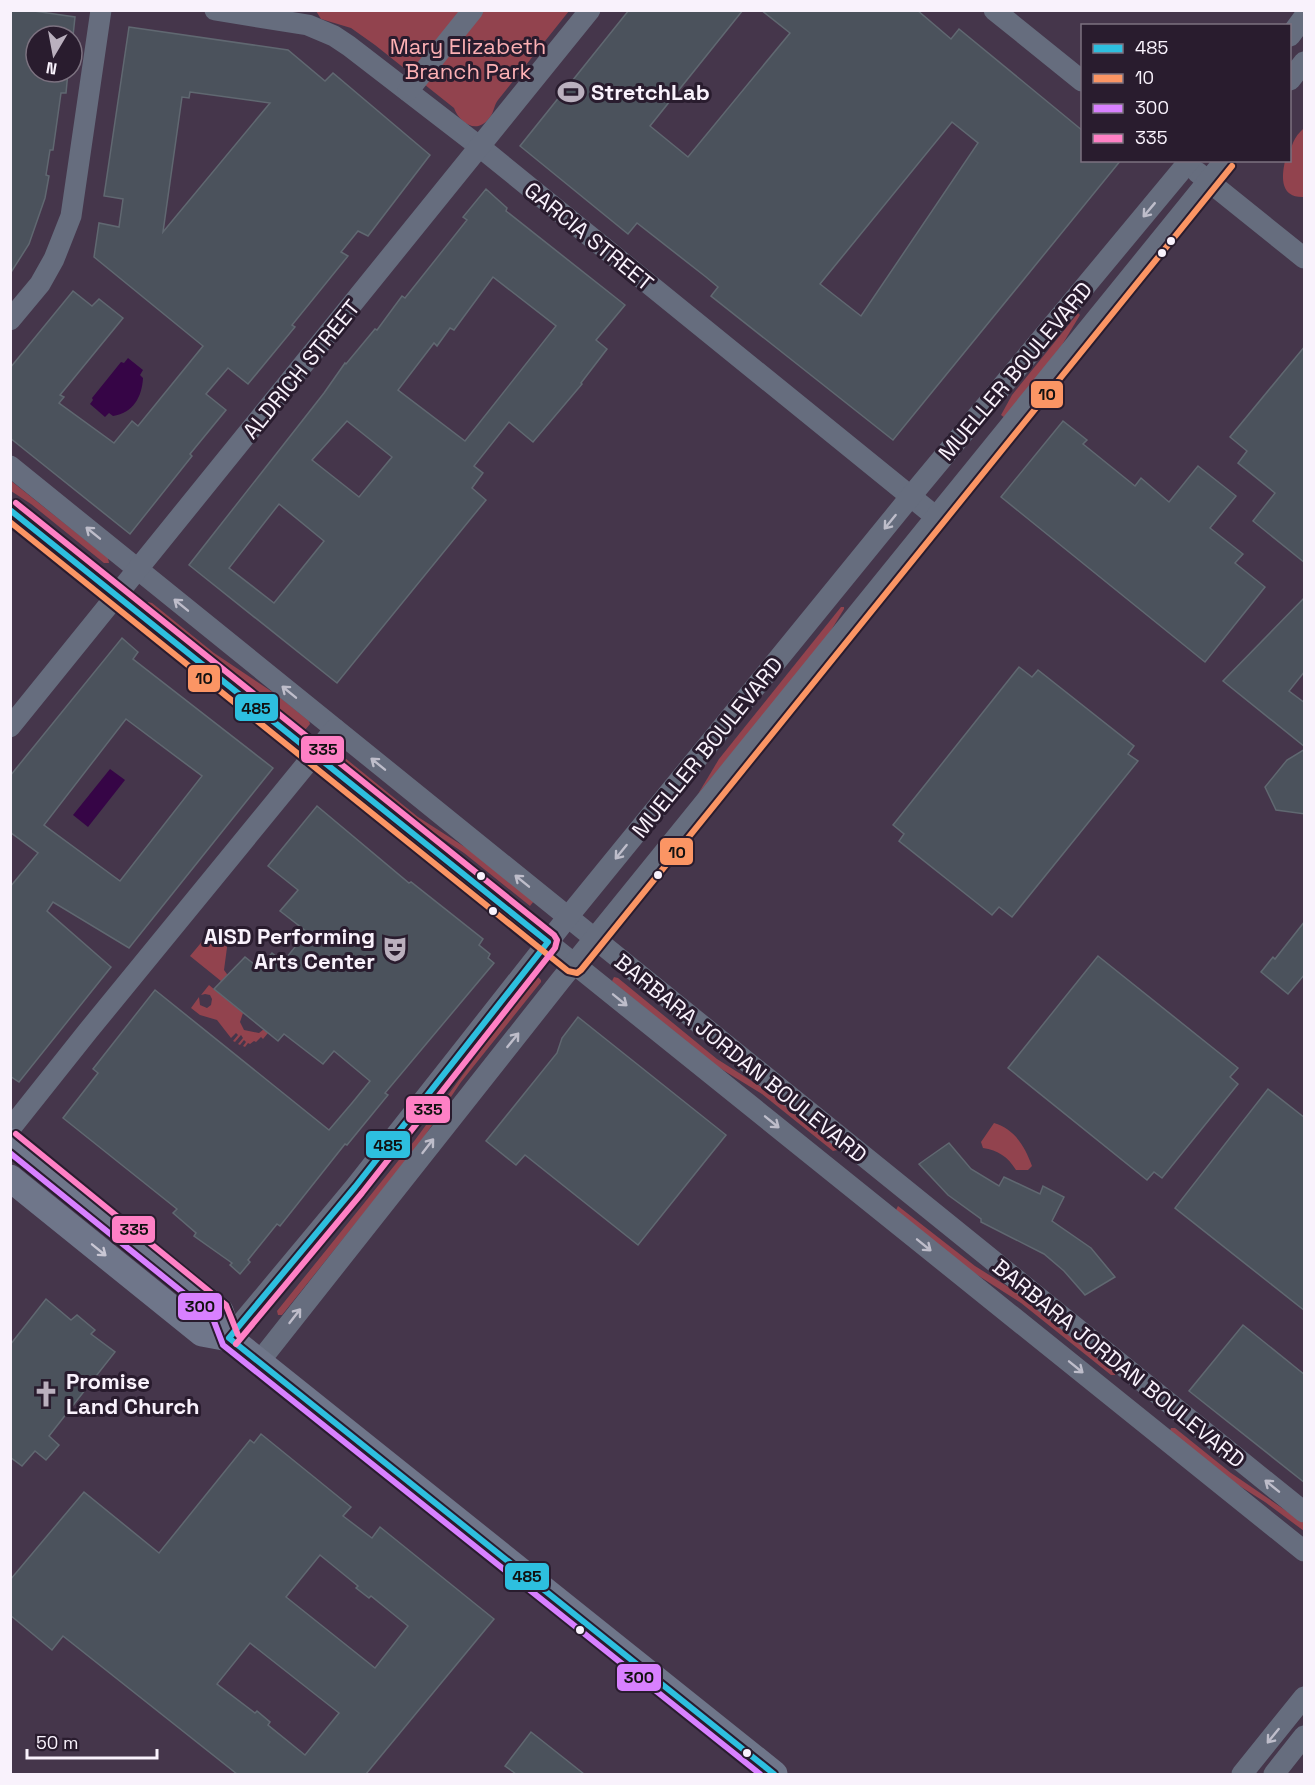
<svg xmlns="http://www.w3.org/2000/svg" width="1315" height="1785" viewBox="0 0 1315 1785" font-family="'Space Grotesk',sans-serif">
	<rect width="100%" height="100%" fill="#45364b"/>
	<!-- green -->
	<g fill="#92434e">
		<path d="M 316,11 L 569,11 L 498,100 C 494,105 494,112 490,117 C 478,135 460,124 454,108 L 375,45 L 351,28 L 321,19 Z"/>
		<path d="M 1304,128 L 1304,197 C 1281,198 1281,179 1285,161 L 1290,160 C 1290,146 1294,137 1304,128 Z"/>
		<polygon points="1078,313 1080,315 1062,345 1005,418 1001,415 1012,395"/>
		<polygon points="10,480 108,558 109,563 104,563 31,504 11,491"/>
		<polygon points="148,602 152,603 214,653 277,695 309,721 310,724 305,730 299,730 148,607 147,604"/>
		<polygon points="841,607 844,607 844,609 824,642 698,794 719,759"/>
		<polygon points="340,758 345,758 418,817 468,849 534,901 530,906 464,853 391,804 341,763"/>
		<polygon points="210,932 219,932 228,940 224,970 247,1002 190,956"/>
		<polygon points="538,977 541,980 541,982 461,1082 420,1143 282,1315 278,1315 277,1311 415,1140 508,1013"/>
		<polygon points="614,977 618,978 717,1059 766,1090 838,1148 838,1150 833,1151 762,1094 718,1067 614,983 612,981"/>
		<polygon points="209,985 243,1013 240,1022 244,1030 259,1033 264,1029 268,1033 263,1039 261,1037 256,1042 254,1041 250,1044 248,1043 245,1047 243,1046 246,1042 244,1040 240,1045 238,1044 243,1038 241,1035 235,1042 233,1041 238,1035 236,1033 231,1038 217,1020 200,1015 191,1008 199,997 200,1005 207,1008 211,1005 212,999 210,995 205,994 201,995"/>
		<path d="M 994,1123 C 1015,1129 1025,1147 1032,1166 L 1028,1170 L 1016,1170 C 1008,1157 998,1150 983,1148 L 981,1142 Z"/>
		<polygon points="898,1206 975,1266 1026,1298 1116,1372 1115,1375 1111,1375 1021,1303 971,1271 896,1210"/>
		<polygon points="1171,1428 1175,1428 1231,1473 1304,1523 1304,1531 1265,1502 1238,1485 1170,1431"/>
	</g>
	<!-- water -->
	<g fill="#360546">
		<path d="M 128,358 L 143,370 L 140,375 L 143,378 C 142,397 133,413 113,416 L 109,413 L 105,417 L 90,404 L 93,400 L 92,398 L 121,362 L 124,363 Z"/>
		<polygon points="110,769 125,780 88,827 73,815"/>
	</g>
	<!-- building -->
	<g fill="#4b525c" stroke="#606871" stroke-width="1.5" fill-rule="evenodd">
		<polygon points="10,10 27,10 75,17 73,36 36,36 36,72 68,72 66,93 61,93 53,150 50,150 46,175 49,176 45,198 29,244 10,274"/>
		<path d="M 629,10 L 743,10 L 650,126 L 688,157 L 790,33 L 761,10 L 917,10 L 951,39 L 959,29 L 1083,131 L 1083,160 L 1121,160 L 893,440 L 711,296 L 718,287 L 706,277 L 637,223 L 628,234 L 520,146 ZM 952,122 L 978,143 L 861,316 L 820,284 Z"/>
		<path d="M 129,27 L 288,50 L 325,81 L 333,73 L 430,155 L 368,236 L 358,231 L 341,252 L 348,256 L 292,325 L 295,327 L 248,384 L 228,368 L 206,394 L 226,410 L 190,454 L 192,456 L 130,534 L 10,438 L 10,368 L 73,291 L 92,306 L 99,299 L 123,318 L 60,395 L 64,397 L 59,403 L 114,443 L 132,421 L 138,426 L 203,346 L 94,257 L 99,223 L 119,227 L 123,199 L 104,196 ZM 190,92 L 270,103 L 163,232 L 182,97 L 189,98 Z"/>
		<path d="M 486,189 L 507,208 L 506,211 L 625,305 L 596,340 L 607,349 L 581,383 L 582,384 L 533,442 L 509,422 L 474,466 L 483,473 L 472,488 L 486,500 L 337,683 L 189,565 L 324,393 L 345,363 L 346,364 L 375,329 L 377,330 L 402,296 L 405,298 L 467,220 L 463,217 ZM 493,277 L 556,326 L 465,441 L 398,390 L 434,343 L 437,346 L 450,328 L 454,330 ZM 347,421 L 392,457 L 359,497 L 312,460 ZM 279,504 L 324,541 L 274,603 L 229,568 Z"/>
		<polygon points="1305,346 1305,563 1253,521 1275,493 1238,463 1247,451 1230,437"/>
		<polygon points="1063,421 1087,440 1083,444 1135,486 1141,478 1169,502 1198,466 1236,496 1210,528 1243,554 1235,563 1265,587 1205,662 1001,497"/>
		<polygon points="1305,597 1305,671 1289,691 1305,703 1305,747 1223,681"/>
		<path d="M 122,638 L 138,652 L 133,659 L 273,768 L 129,948 L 53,902 L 47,911 L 111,967 L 19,1082 L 10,1076 L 10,887 L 38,853 L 10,832 L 10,776 ZM 126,719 L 202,776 L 120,881 L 44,825 Z"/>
		<polygon points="1019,667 1032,677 1038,670 1134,746 1128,754 1138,761 1012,917 999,907 992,915 982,907 899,841 904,834 893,825"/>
		<polygon points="1305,749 1305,814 1276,810 1265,787 1287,760"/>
		<polygon points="317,806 409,883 411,882 483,939 479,945 490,954 488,958 494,963 385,1093 388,1095 347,1145 345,1144 280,1226 277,1224 248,1260 250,1262 240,1274 230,1265 232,1263 194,1236 196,1233 173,1213 177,1209 63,1118 98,1073 93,1069 155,990 329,1130 352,1103 370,1081 334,1051 323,1064 284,1034 278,1041 214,989 245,957 259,968 272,953 283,962 307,932 280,911 298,890 268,866"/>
		<polygon points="1305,921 1305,974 1288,994 1261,972 1273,957 1275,959"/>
		<polygon points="1098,956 1238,1068 1230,1077 1238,1084 1162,1178 1154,1172 1147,1180 1008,1068"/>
		<polygon points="578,1017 726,1135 638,1245 525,1155 516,1165 486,1141 557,1053 562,1038"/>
		<polygon points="1268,1089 1305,1118 1305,1311 1175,1208"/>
		<polygon points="949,1143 971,1169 999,1186 1004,1177 1040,1194 1043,1186 1064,1197 1052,1221 1091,1248 1115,1277 1085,1295 1064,1271 1044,1254 981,1222 981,1219 948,1195 919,1164"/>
		<polygon points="46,1299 71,1320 77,1315 95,1330 91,1334 115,1352 49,1436 59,1445 46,1460 35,1451 22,1466 10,1457 10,1345"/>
		<polygon points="1243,1325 1305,1375 1305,1483 1189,1391"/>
		<path d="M 261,1434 L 351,1507 L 343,1516 L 372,1538 L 380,1527 L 494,1619 L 366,1774 L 237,1774 L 63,1636 L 52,1650 L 10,1615 L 10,1580 L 84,1492 L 159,1553 L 250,1440 L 254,1443 ZM 320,1555 L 358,1586 L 356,1588 L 369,1598 L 371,1596 L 408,1626 L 375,1668 L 286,1597 ZM 250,1643 L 339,1713 L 305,1755 L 268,1725 L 270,1722 L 257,1711 L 255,1713 L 217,1684 Z"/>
		<polygon points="531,1732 550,1747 584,1774 516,1774 505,1766"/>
	</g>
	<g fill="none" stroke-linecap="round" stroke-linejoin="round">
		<!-- minor -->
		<g stroke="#666d7e" stroke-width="21">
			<polyline points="215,10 308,25 334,36 349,46 480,147 936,517"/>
			<polyline points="994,10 1082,81"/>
			<polyline points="1290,36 1304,17"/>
			<polyline points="1290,80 1304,62"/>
			<polyline points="408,91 473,10"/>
			<polyline points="1197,172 1304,258"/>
			<polyline points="10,320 40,284 54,259 71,216 101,10"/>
			<polyline points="10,466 1304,1512"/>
			<polyline points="10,510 1304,1551"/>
			<polyline points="10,727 590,10"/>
			<polyline points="10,1129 88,1031 335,729"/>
			<polyline points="229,1338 355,1187 567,918 911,496 1190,160"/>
			<polyline points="259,1362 560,981 1225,160"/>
			<polyline points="1242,1774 1304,1697"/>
			<polyline points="1274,1774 1304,1736"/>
		</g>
		<!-- major -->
		<g stroke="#6f768a" stroke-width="27">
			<polyline points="10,1141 220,1311 229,1338"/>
			<polyline points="10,1178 202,1333 229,1338 774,1774"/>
		</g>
		<!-- bus-1 casing -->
		<g stroke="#291c2e" stroke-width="10">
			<polyline id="bus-1" points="10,510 548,942 355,1187 229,1338 774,1774"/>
		</g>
		<!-- bus-2 casing -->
		<g stroke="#291c2e" stroke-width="10">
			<polyline id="bus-2" points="10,522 568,971 577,973 581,970 1232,166"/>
		</g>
		<!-- bus-3 casing -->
		<g stroke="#291c2e" stroke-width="10">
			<polyline id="bus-3" points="10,1153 212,1316 223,1345 760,1774"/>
		</g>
		<!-- bus-4 casing -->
		<g stroke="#291c2e" stroke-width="10">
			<g id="bus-4">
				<polyline points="16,503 554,935 557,940 555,948 362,1193 236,1344"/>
				<polyline points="16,1134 226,1305 238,1335"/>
			</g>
		</g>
		<!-- bus-1 -->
		<use href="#bus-1" stroke="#2dbfdf" stroke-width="6"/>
		<!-- bus-2 -->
		<use href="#bus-2" stroke="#fb9564" stroke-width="6"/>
		<!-- bus-3 -->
		<use href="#bus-3" stroke="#d880ff" stroke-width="6"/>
		<!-- bus-4 -->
		<use href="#bus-4" stroke="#ff80c5" stroke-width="6"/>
	</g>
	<!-- one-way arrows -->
	<defs><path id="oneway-shaft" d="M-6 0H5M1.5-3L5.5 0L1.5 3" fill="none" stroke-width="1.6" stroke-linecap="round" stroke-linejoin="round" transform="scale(1.5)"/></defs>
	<g stroke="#bebdca">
		<use href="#oneway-shaft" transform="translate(1149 210) rotate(130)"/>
		<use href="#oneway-shaft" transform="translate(890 522) rotate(129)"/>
		<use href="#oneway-shaft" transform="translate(93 533) rotate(-141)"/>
		<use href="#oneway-shaft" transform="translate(181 605) rotate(-141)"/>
		<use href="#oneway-shaft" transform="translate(289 692) rotate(-141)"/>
		<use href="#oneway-shaft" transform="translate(378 764) rotate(-141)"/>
		<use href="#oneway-shaft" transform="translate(621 852) rotate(129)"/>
		<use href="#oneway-shaft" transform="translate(522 881) rotate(-141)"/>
		<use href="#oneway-shaft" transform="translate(620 1000) rotate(39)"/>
		<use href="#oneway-shaft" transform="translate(513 1040) rotate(-51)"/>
		<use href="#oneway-shaft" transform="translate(772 1122) rotate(39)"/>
		<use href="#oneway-shaft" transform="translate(428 1146) rotate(-52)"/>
		<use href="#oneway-shaft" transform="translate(924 1245) rotate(39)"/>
		<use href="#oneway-shaft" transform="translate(295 1316) rotate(-52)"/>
		<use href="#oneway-shaft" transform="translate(1076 1367) rotate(39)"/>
		<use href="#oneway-shaft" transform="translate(1272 1486) rotate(-141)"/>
		<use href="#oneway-shaft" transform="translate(1273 1736) rotate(129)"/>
	</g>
	<use stroke="#c9c7d4" href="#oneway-shaft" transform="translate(99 1250) rotate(39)"/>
	<!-- icons -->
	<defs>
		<g id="stadium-bare" transform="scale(2.07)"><path d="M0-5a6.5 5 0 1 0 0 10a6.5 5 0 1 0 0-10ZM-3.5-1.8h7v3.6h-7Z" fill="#bab0be" stroke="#291c2e" stroke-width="2.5" paint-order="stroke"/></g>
		<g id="theatre-bare" transform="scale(2.07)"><path d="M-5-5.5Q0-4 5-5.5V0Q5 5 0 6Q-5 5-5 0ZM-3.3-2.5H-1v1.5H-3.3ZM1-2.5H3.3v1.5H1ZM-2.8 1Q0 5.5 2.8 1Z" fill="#bab0be" stroke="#291c2e" stroke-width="2.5" paint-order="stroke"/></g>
		<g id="church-bare" transform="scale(2.07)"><path d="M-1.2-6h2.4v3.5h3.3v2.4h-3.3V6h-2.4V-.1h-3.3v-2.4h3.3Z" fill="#bab0be" stroke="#291c2e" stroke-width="2.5" paint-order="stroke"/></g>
	</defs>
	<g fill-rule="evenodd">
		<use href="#stadium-bare" x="571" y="92"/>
		<use href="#theatre-bare" x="395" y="949"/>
		<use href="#church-bare" x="46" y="1394"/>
	</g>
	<!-- markers -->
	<g fill="#f9f2fc" stroke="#291c2e" stroke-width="2">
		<circle cx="1171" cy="241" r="5"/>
		<circle cx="1162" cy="253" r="5"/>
		<circle cx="658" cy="875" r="5"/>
		<circle cx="481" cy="876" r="5"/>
		<circle cx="493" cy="911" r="5"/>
		<circle cx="580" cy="1630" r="5"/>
		<circle cx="747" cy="1753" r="5"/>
	</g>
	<g text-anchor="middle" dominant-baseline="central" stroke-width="6" stroke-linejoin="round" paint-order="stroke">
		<!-- park labels -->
		<g font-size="22" fill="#fdb0b4" stroke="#291c2e">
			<text x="468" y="46">Mary Elizabeth<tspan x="468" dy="25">Branch Park</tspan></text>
		</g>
		<!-- poi labels -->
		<g font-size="22" font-weight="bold" fill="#f9f2fc" stroke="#291c2e" text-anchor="start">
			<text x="591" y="92">StretchLab</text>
			<text x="375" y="936" text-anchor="end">AISD Performing<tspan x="375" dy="25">Arts Center</tspan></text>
			<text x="66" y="1381">Promise<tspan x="66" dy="25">Land Church</tspan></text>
		</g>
		<!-- street labels -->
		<g font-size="22" fill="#f9f2fc" stroke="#291c2e">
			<text transform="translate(589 236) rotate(39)">GARCIA STREET</text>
			<text transform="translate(301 369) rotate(-51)">ALDRICH STREET</text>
			<text transform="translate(1015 371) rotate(-50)">MUELLER BOULEVARD</text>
			<text transform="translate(707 747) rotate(-51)">MUELLER BOULEVARD</text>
			<text transform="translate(741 1058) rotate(39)">BARBARA JORDAN BOULEVARD</text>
			<text transform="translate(1119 1363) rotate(39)">BARBARA JORDAN BOULEVARD</text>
		</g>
	</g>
	<g stroke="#291c2e" stroke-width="2">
		<rect x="1030" y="380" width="34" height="29" rx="6" fill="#fb9564"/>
		<rect x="187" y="664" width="34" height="29" rx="6" fill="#fb9564"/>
		<rect x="234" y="693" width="45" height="29" rx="6" fill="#2dbfdf"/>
		<rect x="300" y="735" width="45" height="29" rx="6" fill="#ff80c5"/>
		<rect x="659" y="837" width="35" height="29" rx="6" fill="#fb9564"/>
		<rect x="405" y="1095" width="46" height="29" rx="6" fill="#ff80c5"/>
		<rect x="365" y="1130" width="46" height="29" rx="6" fill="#2dbfdf"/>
		<rect x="111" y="1215" width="45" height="29" rx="6" fill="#ff80c5"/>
		<rect x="177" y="1292" width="46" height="29" rx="6" fill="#d880ff"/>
		<rect x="504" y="1562" width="46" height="29" rx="6" fill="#2dbfdf"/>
		<rect x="616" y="1663" width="46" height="29" rx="6" fill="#d880ff"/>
	</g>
	<g font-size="16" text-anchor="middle" font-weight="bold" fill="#111">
		<text x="1047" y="400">10</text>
		<text x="204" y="684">10</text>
		<text x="256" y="714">485</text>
		<text x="323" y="755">335</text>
		<text x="677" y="858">10</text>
		<text x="428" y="1115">335</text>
		<text x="388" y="1151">485</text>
		<text x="134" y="1235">335</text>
		<text x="200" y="1312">300</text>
		<text x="527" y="1582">485</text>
		<text x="639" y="1683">300</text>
	</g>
	<!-- border -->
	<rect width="1315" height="1785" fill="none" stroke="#f9f2fc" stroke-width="24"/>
	<!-- legend -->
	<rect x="1081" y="24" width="210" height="138" fill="#291c2e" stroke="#7c7280" stroke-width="1.5"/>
	<rect x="1093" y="44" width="30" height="9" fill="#2dbfdf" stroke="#7c7280" stroke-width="1.5"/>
	<text x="1135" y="54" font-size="18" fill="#f9f2fc">485</text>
	<rect x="1093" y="74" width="30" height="9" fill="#fb9564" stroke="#7c7280" stroke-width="1.5"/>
	<text x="1135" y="84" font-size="18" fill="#f9f2fc">10</text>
	<rect x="1093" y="104" width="30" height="9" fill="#d880ff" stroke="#7c7280" stroke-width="1.5"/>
	<text x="1135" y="114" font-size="18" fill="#f9f2fc">300</text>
	<rect x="1093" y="134" width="30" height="9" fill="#ff80c5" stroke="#7c7280" stroke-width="1.5"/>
	<text x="1135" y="144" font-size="18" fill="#f9f2fc">335</text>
	<!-- north arrow -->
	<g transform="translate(54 54) rotate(190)"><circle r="28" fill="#291c2e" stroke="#7c7280" stroke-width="1.5"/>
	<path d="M0-4.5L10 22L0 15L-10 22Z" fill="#bab0be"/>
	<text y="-9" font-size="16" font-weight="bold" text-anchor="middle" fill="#f9f2fc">N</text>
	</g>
	<!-- scale -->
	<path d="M27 1749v9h130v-9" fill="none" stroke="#f9f2fc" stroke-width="3"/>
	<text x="36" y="1749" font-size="18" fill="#f9f2fc" stroke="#291c2e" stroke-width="4.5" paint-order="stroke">50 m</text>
</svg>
